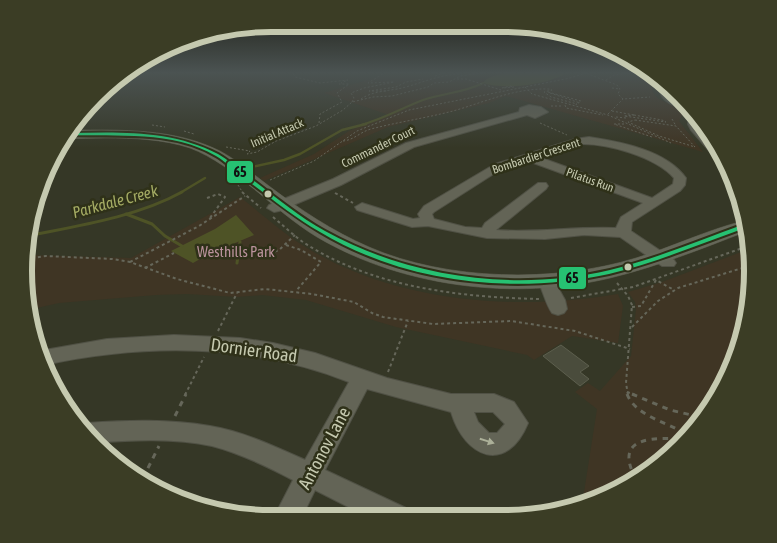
<svg xmlns="http://www.w3.org/2000/svg" width="777" height="543" viewBox="0 0 777 543" font-family="'Asap Condensed',sans-serif">
	<rect width="100%" height="100%" fill="#353726"/>
	<!-- green -->
	<g fill="#3f3524">
		<path d="M 394,72 L 649,72 L 650,76 L 657,78 L 652,88 C 653,102 675,105 686,108 L 679,121 L 703,152 L 506,96 L 489,103 L 388,127 L 264,181 L 260,178 L 314,154 L 349,131 L 389,115 L 324,93 Z"/>
		<path d="M 240,197 C 263,215 286,236 312,251 C 402,303 518,311 618,294 L 623,306 L 618,343 L 572,336 L 534,360 L 527,355 L 396,327 L 306,300 L 262,295 L 237,297 L 187,294 L 156,295 L 59,303 L 28,310 L 26,255 L 131,258 Z"/>
		<polygon points="749,249 753,272 734,367 680,447 615,494 582,505 597,409 575,392 588,383 600,391 631,356 636,309 635,302 628,292 662,282"/>
	</g>
	<!-- water -->
	<g fill="#4e5326">
		<path d="M 519,72 L 568,72 C 549,85 505,90 483,83 C 491,73 507,74 519,72 Z"/>
		<polygon points="236,215 254,235 207,255 193,263 171,251 215,229"/>
	</g>
	<g fill="none" stroke-linecap="round" stroke-linejoin="round">
		<!-- stream-far2 -->
		<path stroke="#4e5326" stroke-width="2" d="M 361,125 C 383,119 402,108 423,100 C 443,93 464,93 483,83"/>
		<!-- stream-far1 -->
		<g stroke="#4e5326" stroke-width="2.5">
			<polyline points="247,168 284,160 300,154 342,130 366,124"/>
			<polyline points="180,193 205,178"/>
		</g>
		<!-- stream -->
		<g stroke="#4e5326" stroke-width="3">
			<polyline points="126,214 152,224 165,236 182,246"/>
			<path d="M 27,236 C 77,226 137,217 182,192"/>
			<polyline points="237,263 240,242"/>
		</g>
	</g>
	<!-- building -->
	<polygon fill="#4a4c3c" stroke="#5d5f4e" points="561,345 589,366 580,372 589,379 580,386 543,356"/>
	<g fill="none" stroke-linecap="round" stroke-linejoin="round">
		<!-- minor casing -->
		<g stroke="#505145" stroke-width="2">
			<g id="minor">
				<path d="M 661,81 L 667,86 L 668,95 L 685,103 L 689,109 C 675,108 661,102 658,87 Z"/>
				<polygon points="529,105 541,107 548,112 535,118 527,115 414,147 341,185 279,211 274,212 267,208 269,205 333,179 406,143 519,112 520,108"/>
				<polygon points="693,114 700,129 725,163 719,162 691,130 688,124 689,117"/>
				<path d="M 589,137 C 621,142 666,150 686,178 L 685,185 L 680,191 L 632,222 L 631,231 L 674,260 L 676,263 L 674,266 L 662,266 L 620,237 L 584,235 L 545,239 L 487,238 L 428,226 L 412,227 L 357,210 L 355,207 L 362,203 L 413,219 L 420,218 L 418,214 L 424,206 L 495,164 L 575,139 ZM 580,144 C 607,143 656,157 674,178 L 673,184 L 652,198 L 539,157 ZM 528,161 L 643,203 L 621,217 L 616,228 C 576,226 536,233 496,230 L 546,189 L 548,186 L 546,183 L 538,183 L 485,223 L 482,228 L 465,227 L 434,219 L 432,214 L 434,212 L 503,168 Z"/>
				<path d="M 546,276 L 552,277 L 565,300 L 567,309 L 564,313 L 558,315 L 552,313 C 546,305 543,291 538,281 L 540,277 Z"/>
				<path d="M 174,335 L 240,338 L 273,343 L 315,353 L 387,378 L 451,394 L 494,394 L 514,402 L 528,423 C 507,474 465,459 451,412 L 367,389 L 325,470 L 406,508 L 410,517 L 370,518 L 315,490 L 301,519 L 273,519 L 293,480 C 268,467 240,453 212,446 C 173,438 133,440 93,443 L 81,425 L 87,423 C 129,420 169,419 210,426 C 242,431 276,447 305,460 L 349,382 C 250,343 147,343 44,365 L 39,351 L 107,339 ZM 474,412 L 493,412 L 505,424 L 497,433 L 489,433 L 478,422 Z"/>
			</g>
		</g>
		<!-- major casing -->
		<g stroke="#525343" stroke-width="1">
			<path id="major" d="M 72,130 C 122,130 174,128 220,151 C 237,160 253,174 269,186 C 301,210 332,231 369,247 C 447,281 555,283 636,258 C 672,247 707,230 743,221 L 745,232 C 701,249 656,267 610,278 C 514,301 402,287 317,237 C 275,212 235,165 190,148 C 163,139 133,138 105,138 C 92,138 79,139 67,138 Z"/>
		</g>
		<!-- path-far2 -->
		<g stroke="#66675a" stroke-width="1" stroke-dasharray="2 2" stroke-linecap="butt">
			<polyline points="296,72 293,73 295,77 320,83 348,80 341,83"/>
			<polyline points="304,72 312,72"/>
			<polyline points="583,72 617,85 620,89 618,94 623,99 650,97"/>
			<polyline points="435,76 447,72"/>
			<polyline points="457,79 466,79 501,90"/>
			<polyline points="606,80 614,75 640,72"/>
			<polygon points="510,86 514,87 502,88"/>
			<polyline points="525,87 532,94 608,115 671,143"/>
			<polyline points="612,88 620,89"/>
			<polyline points="386,91 369,91 396,87 406,82 423,79"/>
			<polyline points="548,92 581,101 577,104"/>
			<polyline points="550,93 580,103"/>
			<path d="M 361,99 C 372,91 389,91 402,88 C 422,83 440,74 462,74"/>
			<polyline points="352,102 354,98 351,93 364,88 394,82 368,83 386,72"/>
			<polyline points="565,105 566,108 603,115"/>
			<polyline points="551,106 563,106"/>
			<polyline points="612,111 634,115"/>
			<polyline points="608,114 623,99"/>
			<polygon points="634,115 662,120 666,122 624,116"/>
			<polyline points="616,117 626,118"/>
			<polyline points="672,119 676,126"/>
			<polygon points="635,120 676,126 695,147 659,136 628,122"/>
			<polyline points="319,123 320,114 342,102 337,93 349,84 339,84"/>
			<polyline points="540,123 567,135"/>
			<polyline points="624,124 614,124 652,137"/>
			<polyline points="152,125 165,127"/>
			<polyline points="184,131 194,134"/>
			<path d="M 343,141 C 354,140 360,132 371,129 C 398,122 426,118 453,111 C 485,102 514,88 549,89 L 552,90 L 544,92 L 551,97 L 577,104 L 575,105"/>
			<polyline points="226,147 250,151 247,154 257,152 276,141 316,126 343,110 352,102 373,97 392,96 428,87 434,83 449,82 460,76 489,72"/>
			<polyline points="270,180 314,161 357,131 409,110 570,78 586,73"/>
			<polyline points="238,185 243,193"/>
		</g>
		<!-- path-far1 -->
		<g stroke="#66675a" stroke-width="2" stroke-dasharray="3 3" stroke-linecap="butt">
			<polyline points="242,192 261,208"/>
			<polyline points="335,193 353,203"/>
			<polyline points="207,198 218,194 225,197 210,218"/>
			<path d="M 273,217 C 285,227 296,238 309,246 C 378,288 460,297 539,299"/>
			<polyline points="286,245 301,250 321,262 296,291"/>
			<polyline points="258,258 279,250 295,235"/>
			<polyline points="26,259 46,256 112,259 130,262 177,279 230,293 265,289 312,294 354,302 372,313 383,317 433,324 511,321 575,331 630,349"/>
			<polyline points="130,262 199,226 245,196"/>
			<polyline points="145,268 174,253"/>
			<polyline points="617,283 628,296 632,305 626,383 628,395"/>
			<polyline points="571,298 633,287 748,246"/>
			<polyline points="632,307 641,306 656,280 674,290"/>
			<polyline points="632,327 658,301 678,288 752,265"/>
			<polyline points="218,331 237,293"/>
			<polyline points="388,372 408,321"/>
			<polyline points="627,392 635,395"/>
			<polyline points="185,395 204,357"/>
		</g>
		<!-- path -->
		<g stroke="#66675a" stroke-width="3" stroke-dasharray="5.5 5.5" stroke-linecap="butt">
			<path d="M 627,394 C 635,415 665,422 683,432 L 687,437"/>
			<polyline points="632,394 670,410 700,417"/>
			<polyline points="175,416 186,394"/>
			<polyline points="143,478 159,446"/>
			<path d="M 636,479 C 611,434 658,438 686,439"/>
			<polyline points="618,490 618,492"/>
		</g>
		<!-- minor -->
		<use href="#minor" fill="#636456" fill-rule="evenodd"/>
		<!-- major -->
		<use href="#major" fill="#656759" fill-rule="evenodd"/>
		<!-- bus-1 casing -->
		<g stroke="#2f3119" stroke-width="4">
			<path id="bus-1" d="M 70,133 C 120,132 172,130 218,154 C 227,159 236,167 245,174 C 271,193 296,215 325,231 C 410,278 515,292 610,270 C 655,259 698,241 742,225 L 744,224 L 745,228 C 700,244 655,263 609,274 C 513,295 405,283 320,232 C 292,216 266,194 240,175 C 232,169 225,161 216,156 C 172,130 118,137 68,135 Z"/>
		</g>
		<!-- bus-1 -->
		<use href="#bus-1" fill="#26c172" fill-rule="evenodd"/>
	</g>
	<!-- one-way arrows -->
	<defs><path id="oneway-solid" d="M-6-.8H1V-3.2L6.5 0L1 3.2V.8H-6Z" transform="scale(1.25)"/></defs>
	<use fill="#acb099" href="#oneway-solid" transform="translate(487 441) rotate(17)"/>
	<!-- sky -->
	<linearGradient id="sky" x2="0" y2="1"><stop stop-color="#1d1e15"/><stop offset="0.49" stop-color="#4b5352"/><stop offset="1" stop-color="#4b5352" stop-opacity="0"/></linearGradient>
	<rect width="777" height="148" fill="url(#sky)"/>
	<!-- markers -->
	<g fill="#c5c9af" stroke="#2f3119" stroke-width="2">
		<circle cx="268" cy="194" r="4.5"/>
		<circle cx="628" cy="267" r="4.5"/>
	</g>
	<g text-anchor="middle" dominant-baseline="central" stroke-width="5" stroke-linejoin="round" paint-order="stroke">
		<!-- far-street labels -->
		<g font-size="12" fill="#c5c9af" stroke="#2f3119">
			<text transform="translate(277 133) rotate(-23)">Initial Attack</text>
			<text transform="translate(378 147) rotate(-26)">Commander Court</text>
			<text transform="translate(536 156) rotate(-18)">Bombardier Crescent</text>
			<text transform="translate(590 180) rotate(20)">Pilatus Run</text>
		</g>
		<!-- park labels -->
		<g font-size="15" fill="#ba929c" stroke="#2f3119">
			<text x="236" y="251">Westhills Park</text>
		</g>
		<!-- water labels -->
		<g font-size="16" font-style="italic" fill="#a5ac64" stroke="#2f3119">
			<text transform="translate(115 201) rotate(-15)">Parkdale Creek</text>
		</g>
		<!-- near-street labels -->
		<g font-size="18" fill="#c5c9af" stroke="#2f3119">
			<text transform="translate(254 350) rotate(8)">Dornier Road</text>
			<text transform="translate(324 448) rotate(-62)">Antonov Lane</text>
		</g>
	</g>
	<!-- crop -->
	<path d="M0 0H777V543H0ZM271 32H505A239 239 0 0 1 744 271V271A239 239 0 0 1 505 510H271A239 239 0 0 1 32 271V271A239 239 0 0 1 271 32Z" fill="#3b3d25" fill-rule="evenodd"/>
	<path fill="none" stroke="#c5c9af" stroke-width="6" d="M271 32H505A239 239 0 0 1 744 271V271A239 239 0 0 1 505 510H271A239 239 0 0 1 32 271V271A239 239 0 0 1 271 32Z"/>
	<g stroke="#2f3119" stroke-width="2">
		<rect x="226" y="160" width="28" height="24" rx="5" fill="#26c172"/>
		<rect x="558" y="266" width="29" height="24" rx="5" fill="#26c172"/>
	</g>
	<g font-size="14" text-anchor="middle" font-weight="bold" fill="#111">
		<text x="240" y="177">65</text>
		<text x="572" y="283">65</text>
	</g>
</svg>
